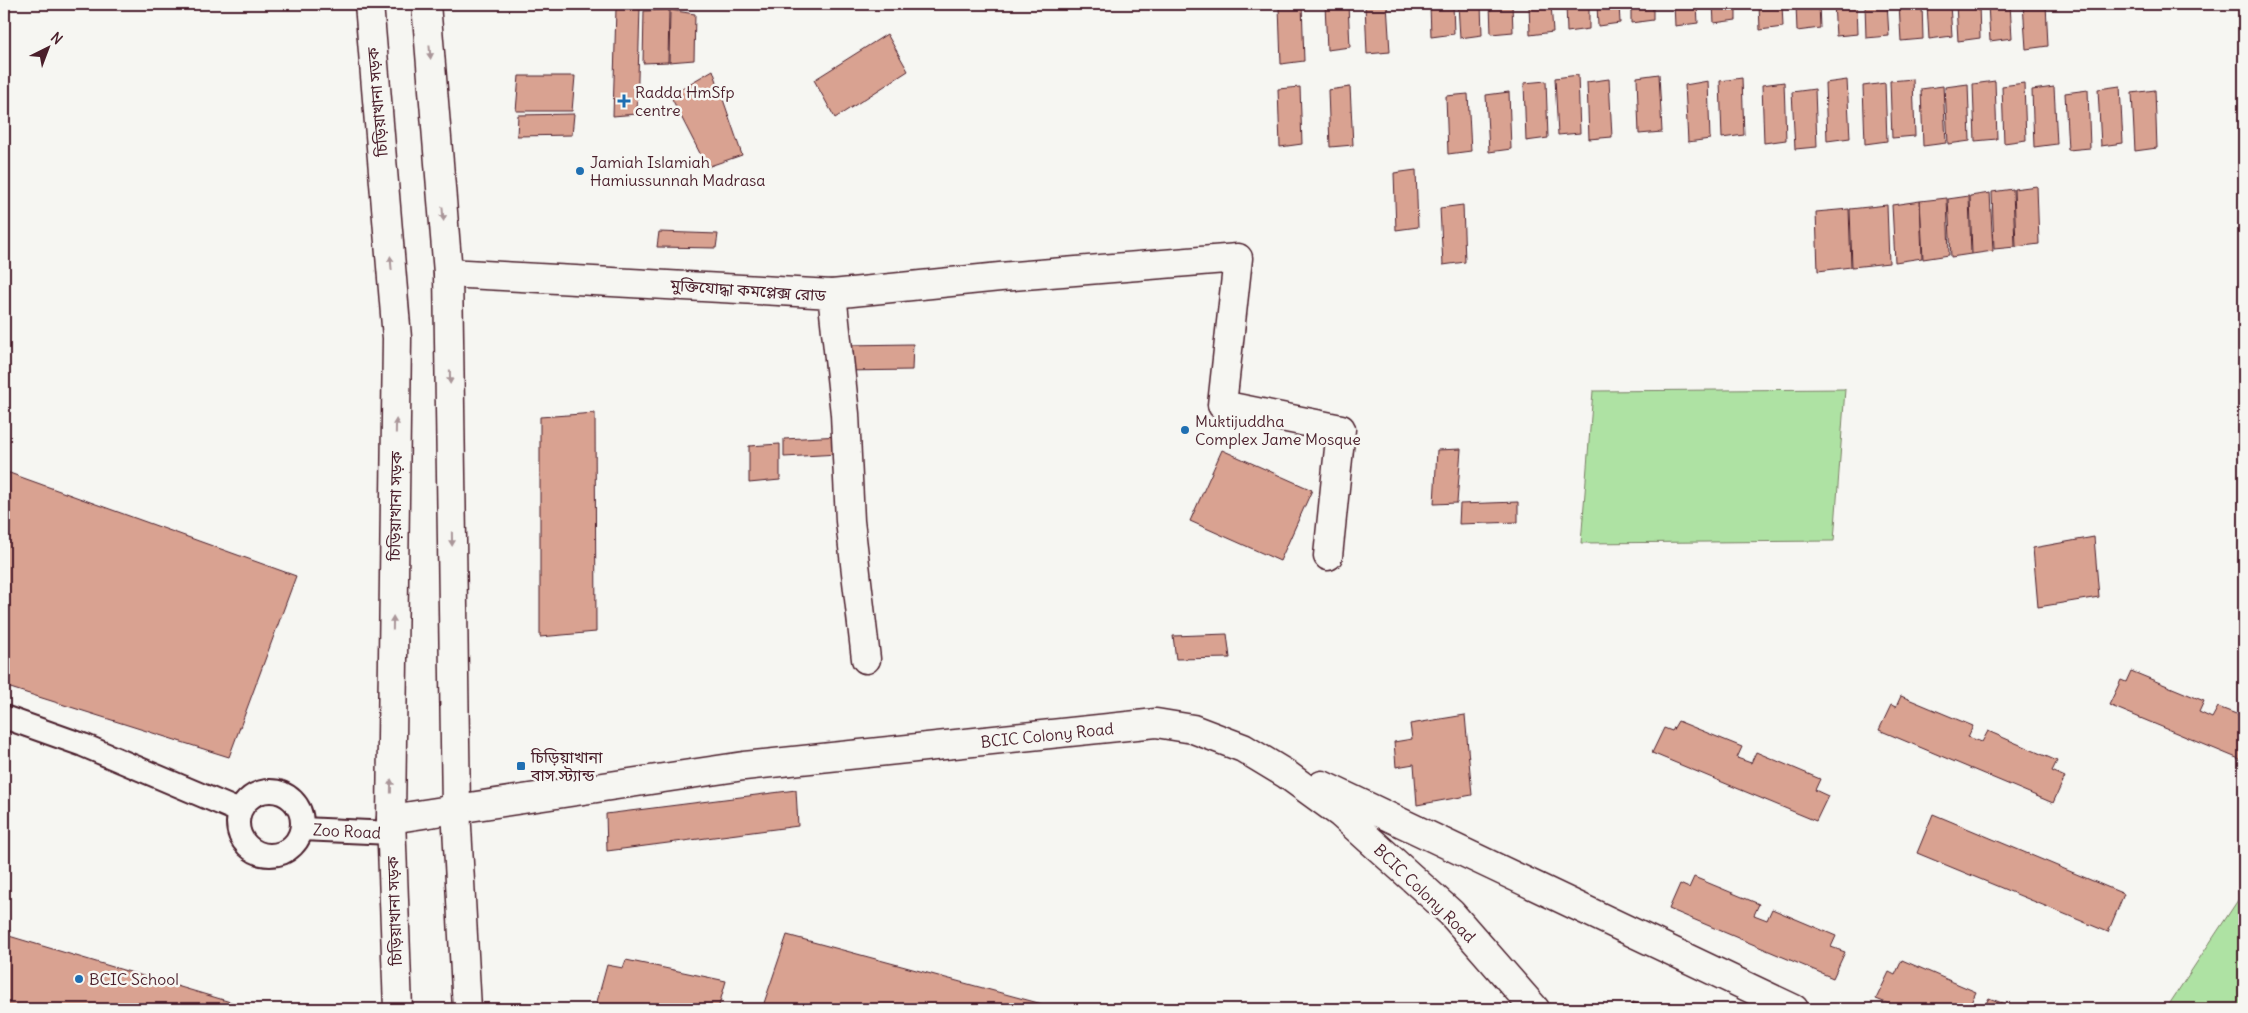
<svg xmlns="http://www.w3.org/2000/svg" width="2248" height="1013" viewBox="0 0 2248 1013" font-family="Delius,'Noto Sans Bengali',sans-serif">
	<rect width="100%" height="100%" fill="#f6f6f2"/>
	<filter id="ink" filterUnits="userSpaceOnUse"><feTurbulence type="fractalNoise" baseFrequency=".02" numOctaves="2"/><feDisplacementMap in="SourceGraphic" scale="10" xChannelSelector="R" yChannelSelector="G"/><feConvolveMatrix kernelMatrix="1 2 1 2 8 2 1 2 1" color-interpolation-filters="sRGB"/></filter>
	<g filter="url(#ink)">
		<!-- green -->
		<g fill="#aee2a3" stroke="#7c8067">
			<polygon points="1845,389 1834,541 1581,543 1593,391"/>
			<polygon points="2244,891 2244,1009 2166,1009"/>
		</g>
		<!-- building -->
		<g fill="#d9a291" stroke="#4a1f2b">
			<polygon points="1302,4 1304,61 1281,64 1279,7"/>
			<polygon points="1325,4 1348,4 1350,47 1327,50"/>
			<polygon points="1365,4 1387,4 1390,52 1367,54"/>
			<polygon points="1430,4 1453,4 1454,34 1431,37"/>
			<polygon points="1458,4 1481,4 1482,35 1460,38"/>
			<polygon points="1490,4 1512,4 1513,32 1491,34"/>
			<polygon points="1529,4 1551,4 1553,32 1530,35"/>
			<polygon points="1566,4 1589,4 1589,29 1567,32"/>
			<polygon points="1597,4 1619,4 1620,23 1598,26"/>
			<polygon points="1631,4 1653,4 1653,20 1631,23"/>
			<polygon points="1674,4 1697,4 1698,23 1675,26"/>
			<polygon points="1713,4 1736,4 1736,20 1714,23"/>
			<polygon points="1759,4 1782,4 1783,27 1760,30"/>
			<polygon points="1796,4 1819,4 1820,28 1797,31"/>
			<polygon points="1834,4 1857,4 1858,34 1836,36"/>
			<polygon points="1865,4 1887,4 1889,36 1866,38"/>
			<polygon points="1899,4 1922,4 1923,39 1901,41"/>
			<polygon points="1927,4 1950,4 1952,36 1929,39"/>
			<polygon points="1956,4 1979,4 1980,38 1958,41"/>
			<polygon points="1988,4 2010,4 2012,38 1990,41"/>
			<polygon points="2023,4 2046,4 2048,46 2026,49"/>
			<polygon points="640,7 637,114 613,116 616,8"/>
			<polygon points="669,10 668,62 643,63 644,11"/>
			<polygon points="670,10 695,14 694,60 669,62"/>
			<polygon points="887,34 908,71 835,118 814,80"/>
			<polygon points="713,70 742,155 707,167 670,95"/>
			<polygon points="1659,74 1662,132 1639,134 1637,77"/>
			<polygon points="1578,75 1580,133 1558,135 1555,78"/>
			<polygon points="519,76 575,76 572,111 516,111"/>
			<polygon points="1742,78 1744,135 1722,138 1720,81"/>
			<polygon points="1609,79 1612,137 1589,139 1587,82"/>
			<polygon points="1913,79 1915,136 1892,138 1890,81"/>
			<polygon points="1847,80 1850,138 1827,141 1825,83"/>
			<polygon points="1546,81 1548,138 1526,141 1524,83"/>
			<polygon points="1708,81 1710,139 1688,142 1685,85"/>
			<polygon points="1995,81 1997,139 1975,141 1973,84"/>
			<polygon points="1784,82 1786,140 1764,143 1762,85"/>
			<polygon points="1885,83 1887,141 1865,144 1863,86"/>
			<polygon points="2024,83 2026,140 2004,143 2002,86"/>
			<polygon points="1968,84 1970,141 1948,144 1945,87"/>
			<polygon points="1943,86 1946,143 1923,146 1921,89"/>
			<polygon points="2120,86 2123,143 2101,146 2098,89"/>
			<polygon points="1300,87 1302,144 1280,147 1278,89"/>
			<polygon points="1350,87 1353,145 1330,147 1328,90"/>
			<polygon points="2054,87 2057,144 2034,147 2032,90"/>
			<polygon points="1815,89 1817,147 1795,149 1792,92"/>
			<polygon points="2088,90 2090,148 2068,150 2065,93"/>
			<polygon points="2155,90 2157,148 2135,151 2132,93"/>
			<polygon points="1509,92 1511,149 1489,152 1486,95"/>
			<polygon points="1468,94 1471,151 1448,154 1446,96"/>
			<polygon points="574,114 572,135 517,136 518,115"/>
			<polygon points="1416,170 1418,227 1396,230 1394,173"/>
			<polygon points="2037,186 2039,244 2016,247 2014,189"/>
			<polygon points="2013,189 2015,247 1994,249 1992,192"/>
			<polygon points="1990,193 1993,251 1972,254 1970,196"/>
			<polygon points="1969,196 1971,254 1951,257 1948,199"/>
			<polygon points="1947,198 1949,255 1923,259 1920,201"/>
			<polygon points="1920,201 1922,258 1895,262 1892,205"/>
			<polygon points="1463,205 1465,262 1443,265 1440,208"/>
			<polygon points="1887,205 1889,263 1852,267 1850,209"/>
			<polygon points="1849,209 1851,267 1818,271 1816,212"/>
			<polygon points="659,232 718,234 716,248 657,247"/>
			<polygon points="913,344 912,370 844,371 845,345"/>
			<polygon points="595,413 596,632 540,637 540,417"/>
			<polygon points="840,436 839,454 784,457 784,439"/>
			<polygon points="780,444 780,480 749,483 749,446"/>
			<polygon points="1461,449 1457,503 1434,504 1437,450"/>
			<polygon points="1222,450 1312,490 1280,561 1190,521"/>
			<polygon points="4,471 296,576 229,757 4,686"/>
			<polygon points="1518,502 1518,522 1459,524 1460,504"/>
			<polygon points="2094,537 2099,597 2038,607 2033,548"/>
			<polygon points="1227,634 1230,658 1176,659 1173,636"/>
			<polygon points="2131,671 2204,701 2199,712 2212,718 2218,707 2244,717 2244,761 2109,705 2121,680 2126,682"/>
			<polygon points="1901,696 1973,726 1968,737 1982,742 1988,731 2057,761 2052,771 2065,777 2053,803 1879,730 1891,705 1896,707"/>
			<polygon points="1465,715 1472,795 1417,805 1414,764 1396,767 1394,742 1412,739 1410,724"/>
			<polygon points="1678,721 1742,747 1737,758 1751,763 1756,752 1820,779 1815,790 1828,796 1816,821 1652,753 1664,728 1672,731"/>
			<polygon points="796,790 798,826 607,851 606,814"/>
			<polygon points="1933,814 2124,894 2108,932 1917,853"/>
			<polygon points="1694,877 1759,904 1754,915 1767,920 1772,909 1836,936 1831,947 1845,952 1833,978 1669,909 1680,884 1689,888"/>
			<polygon points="787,935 1042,1004 1040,1009 762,1009"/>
			<polygon points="9,936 254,1009 4,1009 4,949"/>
			<polygon points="626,960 726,981 718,1009 595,1009 607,965 623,968"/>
			<polygon points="1902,960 1976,992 1970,1005 1978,1009 1902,1009 1876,999 1889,972 1895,975"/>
			<polygon points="1989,998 2017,1009 1983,1009"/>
			<polygon points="1633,1002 1651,1009 1629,1009"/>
		</g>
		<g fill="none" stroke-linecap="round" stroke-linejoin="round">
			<!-- lane casing -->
			<g stroke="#4a1f2b" stroke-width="26">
				<g id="lane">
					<polyline points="4,717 83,745 239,811"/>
					<circle cx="270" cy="823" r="32"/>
					<polyline points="302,829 391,833"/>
				</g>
			</g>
			<!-- street casing -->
			<g stroke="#4a1f2b" stroke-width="31">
				<g id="street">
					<polyline points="448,273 832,294 845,414 850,521 866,659"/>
					<polyline points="832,294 1000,277 1238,258 1222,405 1341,429 1328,556"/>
					<polyline points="1322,785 1794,1009"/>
					<polyline points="456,809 744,766 1156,723 1193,729 1243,748 1286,774 1341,814 1451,913 1535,1009"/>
				</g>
			</g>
			<!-- secondary casing -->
			<g stroke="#4a1f2b" stroke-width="31">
				<g id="secondary">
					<polyline points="369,4 397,338 391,819 398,1009"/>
					<polyline points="426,4 448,273 456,809 467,1009"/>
					<polyline points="391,819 456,809"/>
				</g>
			</g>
			<!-- lane -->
			<use href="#lane" stroke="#f6f6f2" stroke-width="22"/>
			<!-- street -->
			<use href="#street" stroke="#f6f6f2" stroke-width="28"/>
			<!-- secondary -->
			<use href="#secondary" stroke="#f6f6f2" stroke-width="28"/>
		</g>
		<!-- one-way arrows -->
		<defs><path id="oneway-solid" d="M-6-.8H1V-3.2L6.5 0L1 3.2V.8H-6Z" transform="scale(1.25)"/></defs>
		<g fill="#a99598">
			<use href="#oneway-solid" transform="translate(430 52) rotate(85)"/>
			<use href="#oneway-solid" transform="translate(443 214) rotate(85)"/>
			<use href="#oneway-solid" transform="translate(391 263) rotate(-95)"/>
			<use href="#oneway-solid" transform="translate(450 377) rotate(89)"/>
			<use href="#oneway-solid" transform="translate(396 426) rotate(-89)"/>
			<use href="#oneway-solid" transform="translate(452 539) rotate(89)"/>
			<use href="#oneway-solid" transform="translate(393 623) rotate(-89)"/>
			<use href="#oneway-solid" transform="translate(391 786) rotate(-89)"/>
		</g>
	</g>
	<!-- markers -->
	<g fill="#1f6fb2" stroke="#f6f6f2" stroke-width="2">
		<path d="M621.5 93.5h5v5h5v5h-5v5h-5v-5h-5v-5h5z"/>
		<circle cx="580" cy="171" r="5"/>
		<circle cx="1185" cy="430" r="5"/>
		<rect x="516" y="761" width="10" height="10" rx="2.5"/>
		<circle cx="79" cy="979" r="5"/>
	</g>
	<g text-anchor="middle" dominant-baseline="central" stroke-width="5" stroke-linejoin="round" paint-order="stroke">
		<!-- poi labels -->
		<g font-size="16" fill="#4a1f2b" stroke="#f6f6f2" text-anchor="start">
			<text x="635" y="92">Radda HmSfp<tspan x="635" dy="18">centre</tspan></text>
			<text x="590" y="162">Jamiah Islamiah<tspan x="590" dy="18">Hamiussunnah Madrasa</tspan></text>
			<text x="1195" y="421">Muktijuddha<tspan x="1195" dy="18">Complex Jame Mosque</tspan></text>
			<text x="531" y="757">চিড়িয়াখানা<tspan x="531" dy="18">বাস স্ট্যান্ড</tspan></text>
			<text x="89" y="979">BCIC School</text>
		</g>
		<!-- street labels -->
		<g font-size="16" fill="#4a1f2b" stroke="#f6f6f2">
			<text transform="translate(377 102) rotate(-95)">চিড়িয়াখানা সড়ক</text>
			<text transform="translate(748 290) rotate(4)">মুক্তিযোদ্ধা কমপ্লেক্স রোড</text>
			<text transform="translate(395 506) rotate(-89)">চিড়িয়াখানা সড়ক</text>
			<text transform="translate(1047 735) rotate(-6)">BCIC Colony Road</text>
			<text transform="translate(347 831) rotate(3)">Zoo Road</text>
			<text transform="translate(1425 893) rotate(44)">BCIC Colony Road</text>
			<text transform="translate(394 911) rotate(-92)">চিড়িয়াখানা সড়ক</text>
		</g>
	</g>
	<!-- margin -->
	<rect width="2248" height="1013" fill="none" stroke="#f6f6f2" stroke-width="20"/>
	<rect x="10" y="10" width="2228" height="993" fill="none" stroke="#4a1f2b" stroke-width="2" filter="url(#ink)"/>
	<!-- north arrow -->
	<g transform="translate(48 48) rotate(42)" stroke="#f6f6f2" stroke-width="4" paint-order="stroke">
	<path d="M0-4L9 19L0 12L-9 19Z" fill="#4a1f2b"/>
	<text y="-8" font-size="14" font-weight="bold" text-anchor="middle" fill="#4a1f2b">N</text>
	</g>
</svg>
